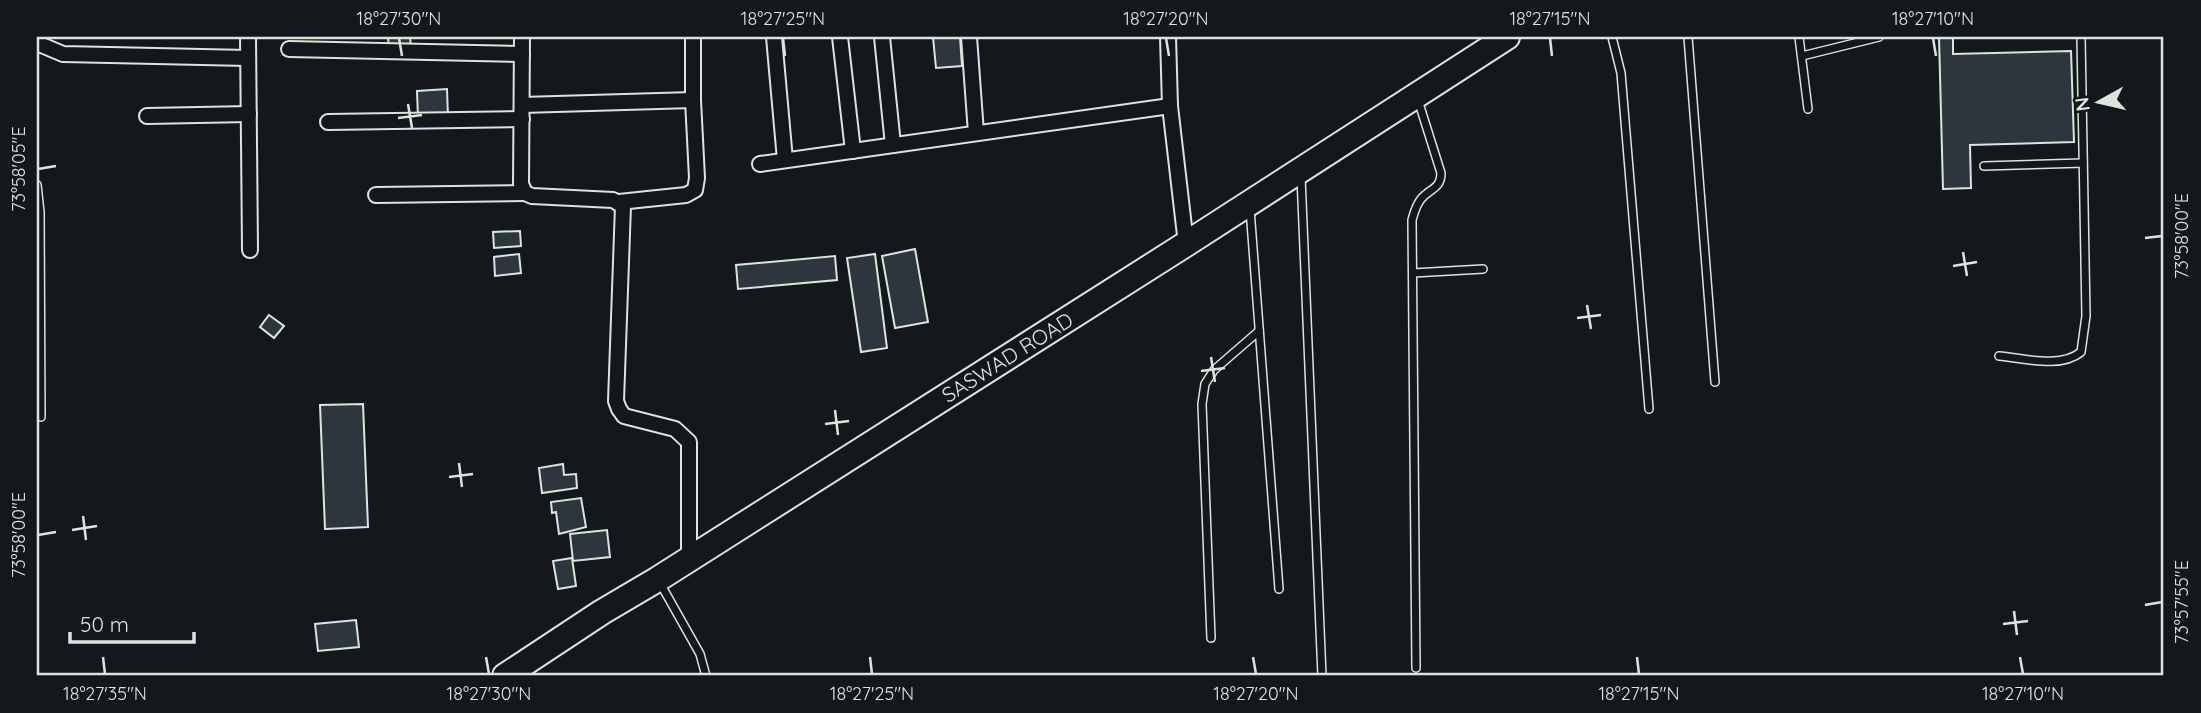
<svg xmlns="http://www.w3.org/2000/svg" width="2201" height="713" viewBox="0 0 2201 713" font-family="Quicksand,sans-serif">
	<rect width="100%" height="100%" fill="#14181c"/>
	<!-- building -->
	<g fill="#2c363c" stroke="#d8e6dc" stroke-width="2">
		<polygon points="388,37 410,37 411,47 389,49"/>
		<polygon points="933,37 960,37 962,66 936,68"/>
		<polygon points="1939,37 1953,37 1953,54 2071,51 2074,142 1970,145 1971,188 1943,189"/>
		<polygon points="447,89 448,117 418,118 417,91"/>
		<polygon points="520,231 521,246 494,248 493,232"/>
		<polygon points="915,249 928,322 895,328 882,256"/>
		<polygon points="519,254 521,273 495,276 494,257"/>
		<polygon points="875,254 887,348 861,352 847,258"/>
		<polygon points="835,256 837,280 738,289 736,265"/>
		<polygon points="269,315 284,326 274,338 260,327"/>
		<polygon points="363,404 368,527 325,529 320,405"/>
		<polygon points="563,464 564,475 576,474 577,488 542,493 539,468"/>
		<polygon points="581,498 586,527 559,534 556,512 552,513 551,502"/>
		<polygon points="607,530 610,557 573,561 570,534"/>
		<polygon points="572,558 576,586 558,589 553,561"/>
		<polygon points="356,620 359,647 318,651 315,624"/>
	</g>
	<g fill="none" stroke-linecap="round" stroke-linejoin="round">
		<!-- service casing -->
		<g stroke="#d8e6dc" stroke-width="10">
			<g id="service">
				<polyline points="1612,37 1621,73 1649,409"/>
				<polyline points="1688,37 1715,382"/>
				<polyline points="1799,37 1808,109"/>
				<polyline points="1802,56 1879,37"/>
				<polyline points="1984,166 2083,163"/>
				<polyline points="1301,177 1322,676"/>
				<polyline points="37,185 40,212 41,417"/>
				<polyline points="1250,209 1279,589"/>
				<polyline points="1413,273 1483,269"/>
				<path d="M 1999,356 C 2024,358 2060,369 2081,352 L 2086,316 L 2081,37"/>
				<polyline points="660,583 700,654 706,676"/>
				<polyline points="1211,638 1202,404 1205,384 1214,370 1259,331"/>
				<path d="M 1416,668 L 1412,220 C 1414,213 1416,205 1421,199 C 1430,188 1441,189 1441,173 L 1418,100"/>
			</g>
		</g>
		<!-- minor casing -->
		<g stroke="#d8e6dc" stroke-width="18">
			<g id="minor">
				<polyline points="248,37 250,250"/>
				<polyline points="522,37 521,184 525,193 532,196 613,200 623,206 616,401 619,409 624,416 675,429 689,442 689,559"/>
				<polyline points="774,37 785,160"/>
				<polyline points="840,37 853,151"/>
				<polyline points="882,37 893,145"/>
				<polyline points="969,37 976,133"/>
				<polyline points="1168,37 1170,106 1186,244"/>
				<polyline points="37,43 63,54 248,58"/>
				<polyline points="289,49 522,54"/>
				<polyline points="522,105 693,100"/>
				<polyline points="147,116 249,114"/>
				<polyline points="328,122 522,119"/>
				<polyline points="760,164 1170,106"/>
				<polyline points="376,195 525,193"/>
				<polyline points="619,202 686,195 695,190 697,178 693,100 693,37"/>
			</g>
		</g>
		<!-- trunk casing -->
		<g stroke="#d8e6dc" stroke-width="28">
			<polyline id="trunk" points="505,676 602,612 658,579 1186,244 1507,37"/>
		</g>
		<!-- service -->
		<use href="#service" stroke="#14181c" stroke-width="7"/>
		<!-- minor -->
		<use href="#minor" stroke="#14181c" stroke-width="14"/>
		<!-- trunk -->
		<use href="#trunk" stroke="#14181c" stroke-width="24"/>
	</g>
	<!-- ticks -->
	<path fill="none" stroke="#d8e6dc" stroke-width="2.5" d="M 399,38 L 402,56M 783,38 L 785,56M 1166,38 L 1169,56M 1550,38 L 1552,56M 1933,38 L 1936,56M 408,104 L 412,128M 398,118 L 422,115M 38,169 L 56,166M 2145,238 L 2162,236M 1963,252 L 1967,276M 1953,266 L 1977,262M 1587,305 L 1591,329M 1577,318 L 1601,315M 1211,357 L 1215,382M 1201,371 L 1225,368M 835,410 L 838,435M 825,424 L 849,421M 459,463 L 462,487M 449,477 L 473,474M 83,516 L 86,540M 72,530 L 97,526M 38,535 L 56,532M 2145,605 L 2162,602M 2014,611 L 2017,635M 2003,624 L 2028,621M 103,657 L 105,674M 486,657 L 489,674M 870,657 L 872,674M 1253,657 L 1256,674M 1637,657 L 1639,674M 2020,657 L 2023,674"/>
	<g text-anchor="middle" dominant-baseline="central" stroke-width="5" stroke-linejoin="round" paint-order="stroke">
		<!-- street labels -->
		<g font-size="21" fill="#d8e6dc" stroke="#14181c">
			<text transform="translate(1007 357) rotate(-32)">SASWAD ROAD</text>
		</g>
	</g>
	<!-- border -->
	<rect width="2201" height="713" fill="none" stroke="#14181c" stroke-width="77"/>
	<!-- north arrow -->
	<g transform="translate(2099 102) rotate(262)" stroke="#14181c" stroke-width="5" paint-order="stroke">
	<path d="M0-5L12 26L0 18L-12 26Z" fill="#d8e6dc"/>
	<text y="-10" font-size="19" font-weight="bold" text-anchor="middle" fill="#d8e6dc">N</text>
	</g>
	<!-- scale -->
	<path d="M70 632v10h124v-10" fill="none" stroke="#d8e6dc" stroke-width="3.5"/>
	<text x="80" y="632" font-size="21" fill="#d8e6dc" stroke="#14181c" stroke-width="5" paint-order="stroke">50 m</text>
	<rect x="38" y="38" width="2124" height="636" fill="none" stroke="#d8e6dc" stroke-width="2.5"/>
	<g font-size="18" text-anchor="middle" fill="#d8e6dc">
		<text x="399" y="25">18°27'30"N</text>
		<text x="783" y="25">18°27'25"N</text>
		<text x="1166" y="25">18°27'20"N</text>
		<text x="1550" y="25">18°27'15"N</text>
		<text x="1933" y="25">18°27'10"N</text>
		<text transform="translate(19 169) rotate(-90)" y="6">73°58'05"E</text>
		<text transform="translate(2182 236) rotate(-90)" y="6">73°58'00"E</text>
		<text transform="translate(19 535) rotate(-90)" y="6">73°58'00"E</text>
		<text transform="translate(2182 602) rotate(-90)" y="6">73°57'55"E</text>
		<text x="105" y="700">18°27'35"N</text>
		<text x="489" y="700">18°27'30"N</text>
		<text x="872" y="700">18°27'25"N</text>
		<text x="1256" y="700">18°27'20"N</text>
		<text x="1639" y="700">18°27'15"N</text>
		<text x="2023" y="700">18°27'10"N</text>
	</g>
</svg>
